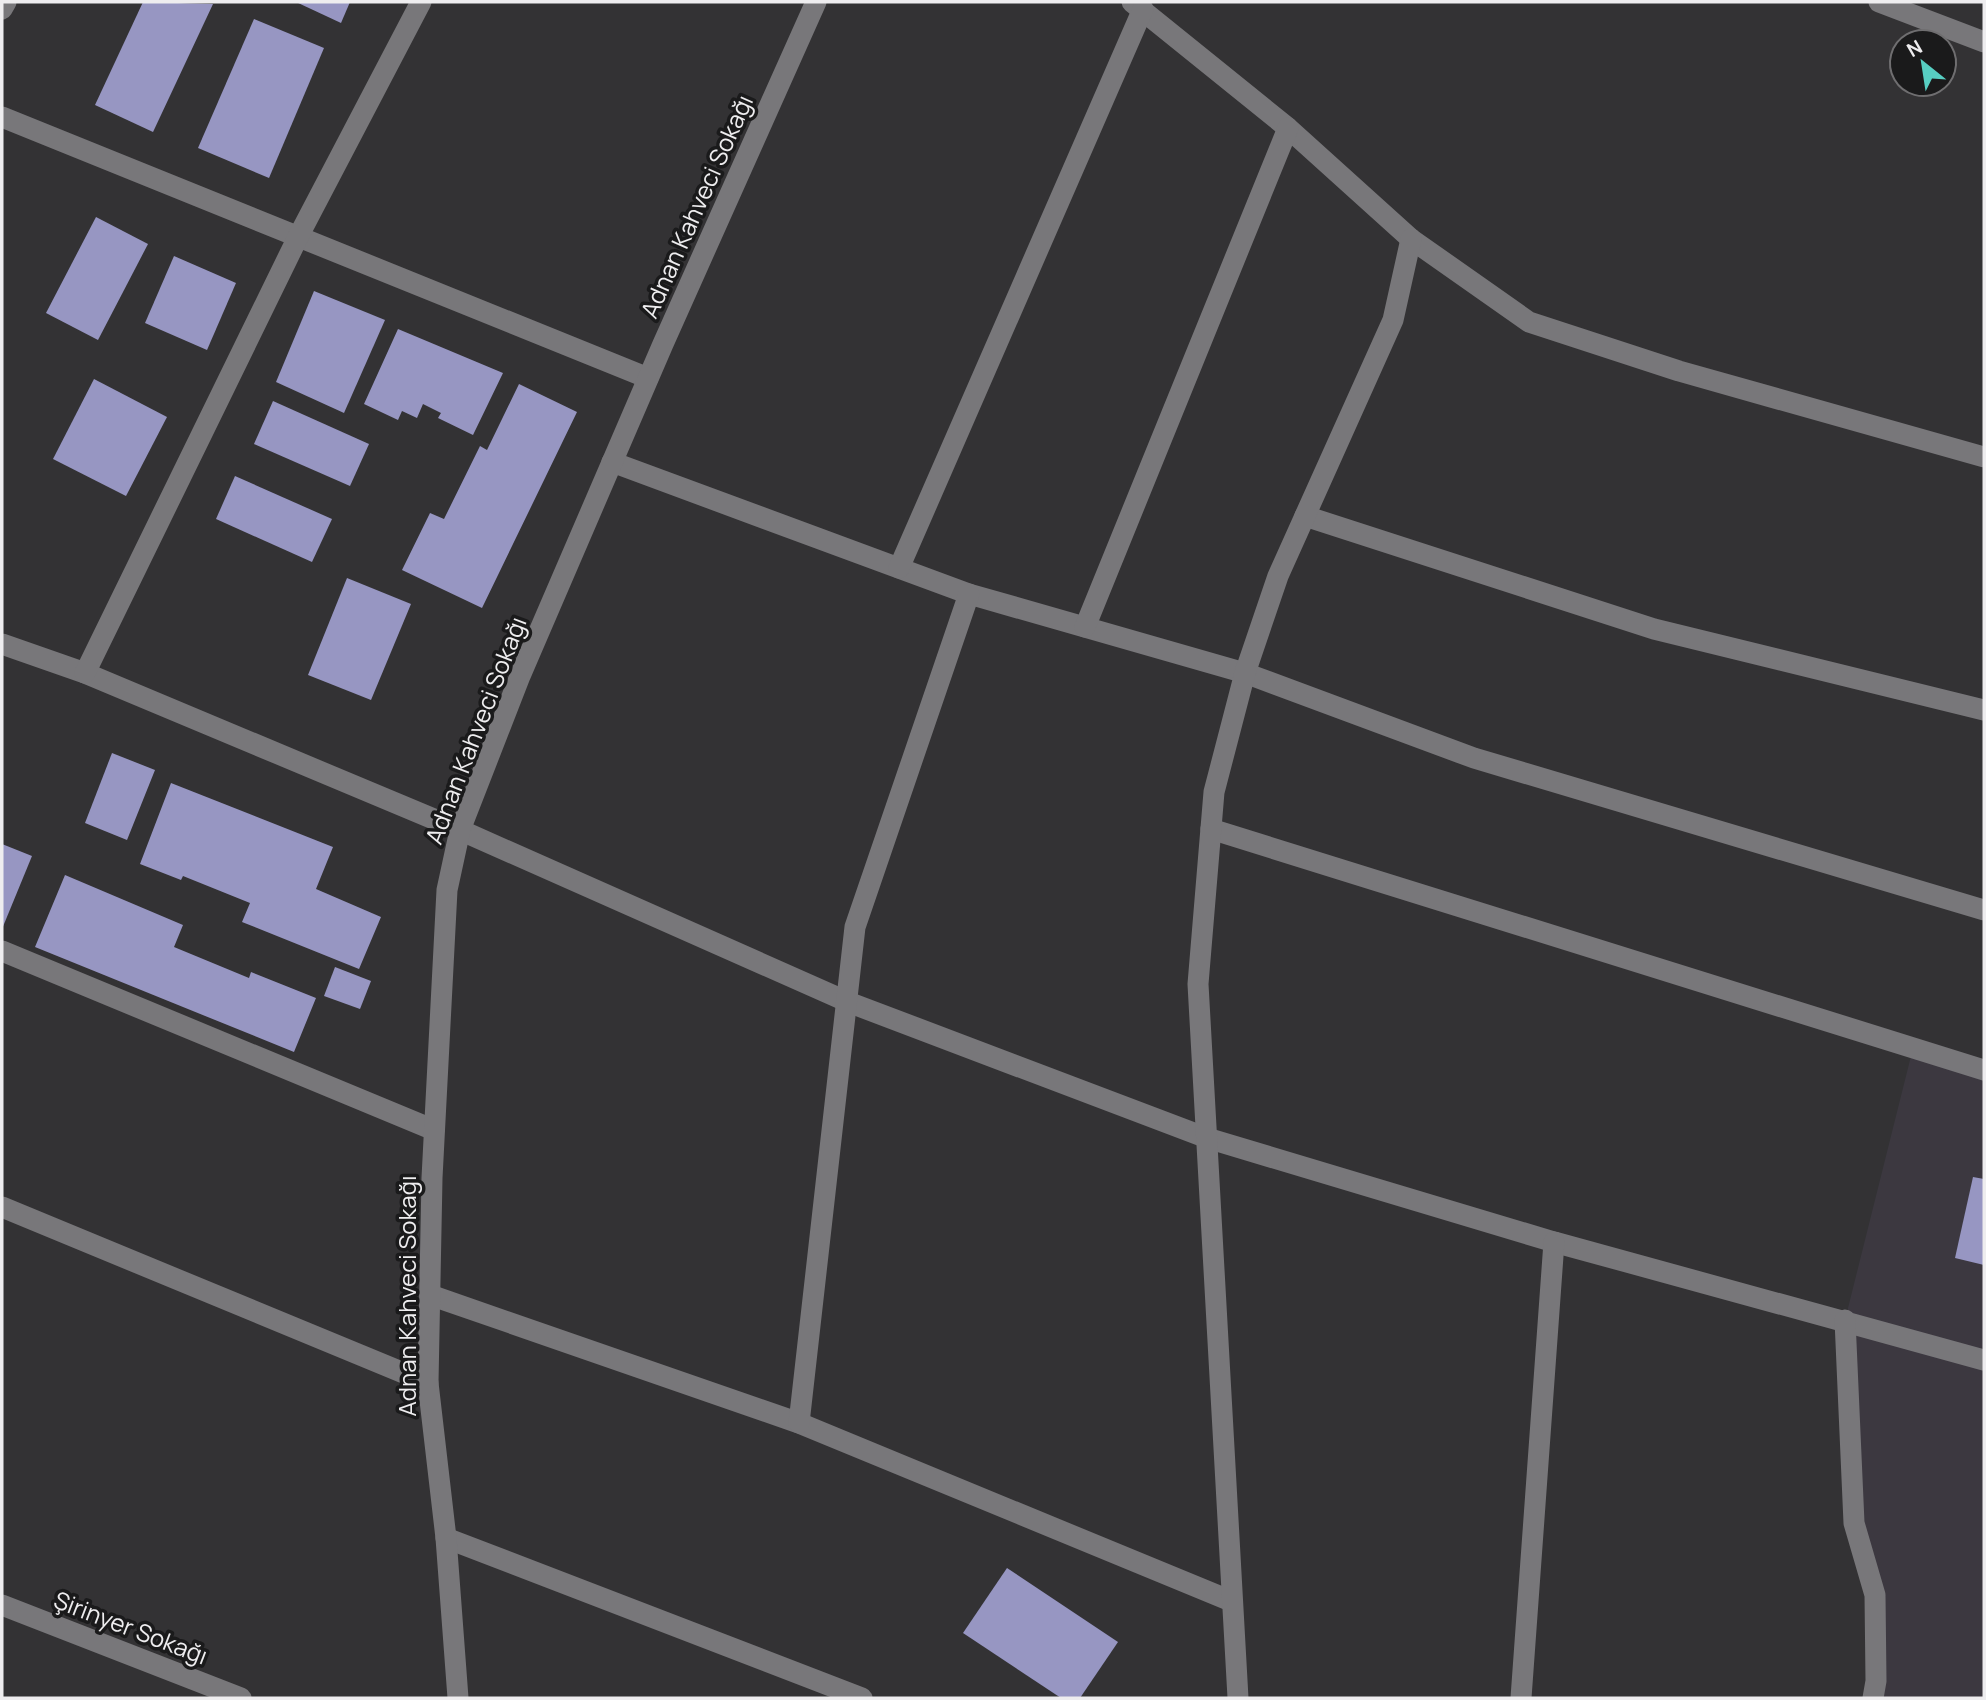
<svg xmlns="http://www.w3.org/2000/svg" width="1986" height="1700" viewBox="0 0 1986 1700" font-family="Manrope,sans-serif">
	<rect width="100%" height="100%" fill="#333234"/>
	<!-- built -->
	<polygon fill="#3c3840" points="1913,1048 1984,1070 1984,1698 1873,1698 1875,1595 1854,1523 1845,1320"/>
	<!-- building -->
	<g fill="#9796c2">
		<polygon points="143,2 213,4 153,132 95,105"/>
		<polygon points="296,2 350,2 341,23"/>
		<polygon points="254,19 324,48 269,178 198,148"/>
		<polygon points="96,217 148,244 98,340 46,313"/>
		<polygon points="174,256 236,283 207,350 145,323"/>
		<polygon points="314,291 385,320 344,413 276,382"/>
		<polygon points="398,329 503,373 473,435 438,418 441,413 423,404 417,418 402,411 398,420 364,404"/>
		<polygon points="94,379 167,417 126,496 53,459"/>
		<polygon points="519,384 577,412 482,608 402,570 430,513 444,519 480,446 487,450"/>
		<polygon points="273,401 369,444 350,486 254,444"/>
		<polygon points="235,476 332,519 312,562 216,519"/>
		<polygon points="347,578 411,604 371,700 308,675"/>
		<polygon points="112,753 155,770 127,840 85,823"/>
		<polygon points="171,783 333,847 316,889 381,917 359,969 242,922 250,903 183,876 181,880 140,864"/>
		<polygon points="2,844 32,856 2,929"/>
		<polygon points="65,875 183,925 174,947 249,978 251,972 316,998 294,1052 35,947"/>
		<polygon points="335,967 371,981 360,1009 324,996"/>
		<polygon points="1973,1177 1984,1179 1984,1265 1955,1258"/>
		<polygon points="1007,1568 1118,1642 1080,1698 1061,1698 963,1633"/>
	</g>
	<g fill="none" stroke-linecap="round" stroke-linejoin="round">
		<!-- minor -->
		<g stroke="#78777a" stroke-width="21">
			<polyline points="1132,2 1288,128 1411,239 1529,322 1679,371 1984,457"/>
			<polyline points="1879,2 1984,42"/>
			<polyline points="2,9 6,2"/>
			<polyline points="2,117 648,378"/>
			<polyline points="612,462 969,594 1245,673 1474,758 1984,910"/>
			<polyline points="1305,516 1654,629 1984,710"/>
			<polyline points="899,568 1143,9"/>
			<polyline points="1085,627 1288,128"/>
			<polyline points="2,644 85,673 460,830 848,1002 1207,1138 1554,1242 1984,1360"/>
			<polyline points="85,673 298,237 421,2"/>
			<polyline points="1211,829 1984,1070"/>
			<polyline points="2,951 434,1130"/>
			<polyline points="2,1207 428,1383"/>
			<polyline points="430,1295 799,1423 1231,1601"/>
			<polyline points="1845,1320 1854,1523 1875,1595 1876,1681 1873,1698"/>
			<polyline points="799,1423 855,927 969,594"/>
			<polyline points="446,1538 862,1698"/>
			<polyline points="2,1605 241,1698"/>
			<polyline points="458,1698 446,1538 428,1383 432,1178 447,890 460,830 520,676 663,344 816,2"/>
			<polyline points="1238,1698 1198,984 1214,792 1245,673 1278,576 1393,320 1411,239"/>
			<polyline points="1521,1698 1554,1242"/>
		</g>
	</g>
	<g text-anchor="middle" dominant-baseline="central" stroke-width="7" stroke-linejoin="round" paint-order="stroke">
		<!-- street labels -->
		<g font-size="24" fill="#eeedef" stroke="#1a1a1b">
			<text transform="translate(696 206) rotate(-66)">Adnan Kahveci Sokağı</text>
			<text transform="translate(475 730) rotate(-69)">Adnan Kahveci Sokağı</text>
			<text transform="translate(406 1296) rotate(-90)">Adnan Kahveci Sokağı</text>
			<text transform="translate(131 1627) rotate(21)">Şirinyer Sokağı</text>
		</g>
	</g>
	<!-- border -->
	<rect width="1986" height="1700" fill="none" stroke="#eeedef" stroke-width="7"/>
	<!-- north arrow -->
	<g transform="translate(1923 63) rotate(330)"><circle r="33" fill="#1a1a1b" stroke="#6f6e70" stroke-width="2"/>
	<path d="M0-5L12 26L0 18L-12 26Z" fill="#57cec2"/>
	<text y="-10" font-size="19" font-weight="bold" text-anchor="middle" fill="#eeedef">N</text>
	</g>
</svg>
